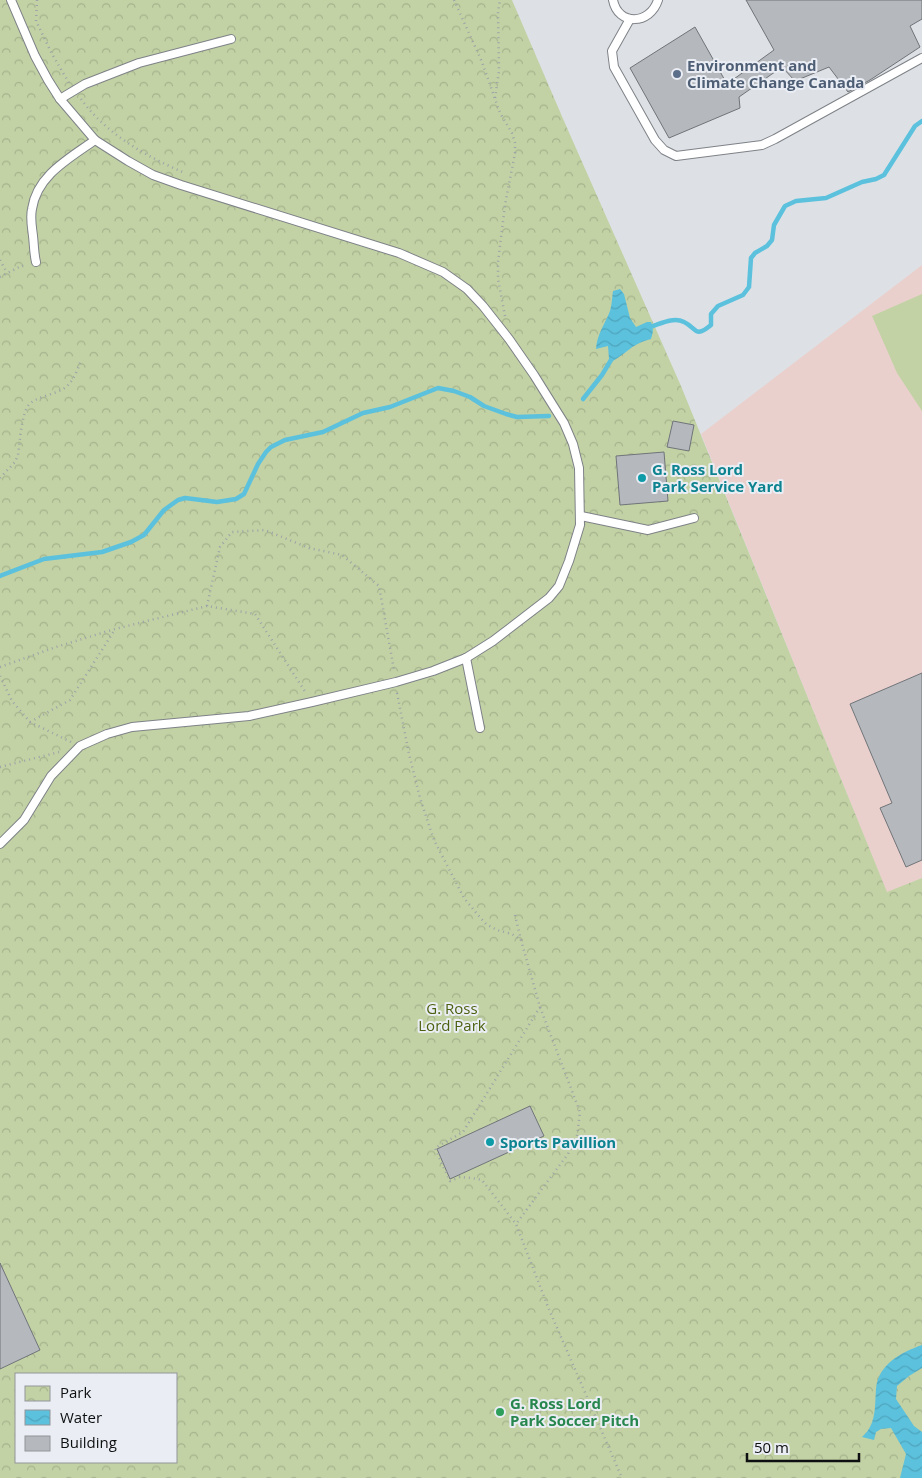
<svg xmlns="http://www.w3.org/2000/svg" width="922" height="1478" viewBox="0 0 922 1478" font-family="'Open Sans',sans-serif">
	<defs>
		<pattern id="park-crowns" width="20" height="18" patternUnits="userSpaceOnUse" patternTransform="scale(1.25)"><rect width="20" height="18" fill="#c2d2a5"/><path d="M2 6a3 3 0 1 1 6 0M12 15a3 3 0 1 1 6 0" fill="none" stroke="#a6b38d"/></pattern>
		<pattern id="water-waves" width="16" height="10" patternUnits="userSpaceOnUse" patternTransform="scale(1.25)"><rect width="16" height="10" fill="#5cc1dd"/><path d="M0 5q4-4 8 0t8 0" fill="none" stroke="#4fa5bd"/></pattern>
	</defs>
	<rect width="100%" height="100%" fill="#dde1e6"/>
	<!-- education -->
	<polygon fill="#ead0cc" points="922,265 922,878 887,893 701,434"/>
	<!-- green -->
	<polygon fill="#c2d2a5" points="922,294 922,411 897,373 872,316"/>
	<!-- park -->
	<path fill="url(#park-crowns)" fill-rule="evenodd" d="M 0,0 L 512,0 L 564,121 L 681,386 L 887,892 L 922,878 L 922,1478 L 0,1478 ZM 16,1374 L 176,1374 L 176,1462 L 16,1462 Z"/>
	<!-- water -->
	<g fill="url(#water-waves)">
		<path d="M 620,289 L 624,294 L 630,318 L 636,327 L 647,322 L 651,322 C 654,329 653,333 651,339 C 632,344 628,352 613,361 L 609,359 L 608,346 L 596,349 C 597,334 605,324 610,311 C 612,304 612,297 613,291 Z"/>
		<path d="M 922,1345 L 922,1368 L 909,1376 L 897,1386 L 896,1399 L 914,1426 L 922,1432 L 922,1478 L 900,1478 L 906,1454 L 891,1428 L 881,1429 L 876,1432 L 874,1440 L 862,1437 C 865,1434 868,1431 870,1427 C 876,1416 875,1401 876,1389 C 878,1364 902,1352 922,1345 Z"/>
	</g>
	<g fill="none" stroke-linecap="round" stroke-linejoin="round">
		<!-- stream -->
		<g stroke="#5cc1dd" stroke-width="4.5">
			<path d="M 653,326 C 662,323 674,317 684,322 C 697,328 694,339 711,325 L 711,314 L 718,306 L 743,295 L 749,287 L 751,258 L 755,253 L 767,246 L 772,240 L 774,225 L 785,206 L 796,201 L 826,198 L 862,182 L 876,179 L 884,175 L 915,126 L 922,121"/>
			<polyline points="583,399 602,375 611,360"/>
			<polyline points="0,576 44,559 102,552 131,542 144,535 164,510 178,500 185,498 217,502 236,499 244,494 258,464 266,452 271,447 285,440 323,432 363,413 390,407 438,388 454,391 470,397 484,406 506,414 517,417 549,416"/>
		</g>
	</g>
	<!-- building -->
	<g fill="#b5b9be" stroke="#707479">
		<polygon points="746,0 922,0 922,19 910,26 920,47 870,80 848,92 829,67 795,81 782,67 739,97 740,108 669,138 630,68 695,27 727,84 774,50"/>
		<polygon points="673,421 694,425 689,451 667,447"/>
		<polygon points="664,452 668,501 620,505 616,456"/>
		<polygon points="922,673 922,860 906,867 880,808 892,803 850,704"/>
		<polygon points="530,1106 544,1136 450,1179 437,1149"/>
		<polygon points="0,1263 40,1350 0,1369"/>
	</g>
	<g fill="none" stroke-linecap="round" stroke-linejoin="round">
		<!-- lane casing -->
		<g stroke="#7e8287" stroke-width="10">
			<g id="lane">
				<path d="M 613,0 C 618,26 650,25 658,0"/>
				<polyline points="630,19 612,51 614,67 655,140 664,150 676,156 762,145 775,139 922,58"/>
				<polyline points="60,99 85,84 139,63 231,39"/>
				<path d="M 36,262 C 34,254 34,245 33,236 C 32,227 30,218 32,209 C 37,175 70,158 95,140"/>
				<polyline points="581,516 648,530 694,518"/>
				<polyline points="466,658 480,728"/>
				<polyline points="0,844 24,820 51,776 80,746 107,734 132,727 249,716 312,702 396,682 433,671 466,658 493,641 549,598 559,586 569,561 580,525 579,468 573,444 564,423 534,375 509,339 483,306 467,289 443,272 399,253 181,185 153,175 128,161 95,140 60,99 48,80 35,56 11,0"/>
			</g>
		</g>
		<!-- path -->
		<g stroke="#9fa2a6" stroke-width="2.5" stroke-dasharray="1 4" stroke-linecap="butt">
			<polyline points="37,0 36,21 52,54 69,83"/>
			<polyline points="454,0 482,62 500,113 512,133 515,143 515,153 505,205 498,262 498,279 505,316"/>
			<polyline points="495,98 499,71 498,12 500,0"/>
			<path d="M 81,99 C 106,134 147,157 185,173"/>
			<polyline points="0,260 7,273"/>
			<polyline points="0,277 21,266 25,266"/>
			<path d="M 0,478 L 15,462 L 18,455 C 20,442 21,417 28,406 C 35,396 56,395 66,387 C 74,380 78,369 81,360"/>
			<polyline points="207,606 220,547 232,532 265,530 309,548 342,555 379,586 394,670"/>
			<polyline points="0,667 56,647 115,629 207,606 255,614 306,693"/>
			<polyline points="0,676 12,701 30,722 71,742"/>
			<polyline points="397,693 409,754 420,798 434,840 464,898 478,915 486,924 497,930 512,934 521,940 540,1007 580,1112 577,1136 568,1154 516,1224"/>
			<polyline points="30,722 70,700 114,631"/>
			<polyline points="0,767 59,752"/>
			<polyline points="515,915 521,940"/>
			<polyline points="540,1007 463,1132 435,1148 450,1181 460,1177 472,1178 482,1180 516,1224 548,1307 622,1478"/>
		</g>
		<!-- lane -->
		<use href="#lane" stroke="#fff" stroke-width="8"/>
	</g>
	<!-- markers -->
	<circle fill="#5c6f8a" stroke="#eaeef4" stroke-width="2" cx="677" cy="74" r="5"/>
	<g fill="#0f9aa8" stroke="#eaeef4" stroke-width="2">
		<circle cx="642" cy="478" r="5"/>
		<circle cx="490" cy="1142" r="5"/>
	</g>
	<circle fill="#2e9e5b" stroke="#eaeef4" stroke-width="2" cx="500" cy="1412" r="5"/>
	<g text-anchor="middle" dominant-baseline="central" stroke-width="4" stroke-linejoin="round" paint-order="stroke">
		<!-- service labels -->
		<g font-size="15" font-weight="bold" fill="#4e5e75" stroke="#eaeef4" text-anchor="start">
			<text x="687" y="65">Environment and<tspan x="687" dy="17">Climate Change Canada</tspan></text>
		</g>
		<!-- culture labels -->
		<g font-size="15" font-weight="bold" fill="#0d838f" stroke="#eaeef4" text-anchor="start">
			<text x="652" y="469">G. Ross Lord<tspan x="652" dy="17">Park Service Yard</tspan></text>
			<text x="500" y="1142">Sports Pavillion</text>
		</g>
		<!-- park labels -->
		<g font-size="15" fill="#4c610f" stroke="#eaeef4">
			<text x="452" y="1008">G. Ross<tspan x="452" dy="17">Lord Park</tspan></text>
		</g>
		<!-- leisure labels -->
		<g font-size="15" font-weight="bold" fill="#27864d" stroke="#eaeef4" text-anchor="start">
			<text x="510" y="1403">G. Ross Lord<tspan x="510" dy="17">Park Soccer Pitch</tspan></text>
		</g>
	</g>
	<!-- legend -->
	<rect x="15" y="1373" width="162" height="90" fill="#eaeef4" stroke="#929599"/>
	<rect x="25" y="1386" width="25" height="15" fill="url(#park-crowns)" stroke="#929599"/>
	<text x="60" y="1398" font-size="15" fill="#0e0f11">Park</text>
	<rect x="25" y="1410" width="25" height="15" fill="url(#water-waves)" stroke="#929599"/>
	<text x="60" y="1423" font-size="15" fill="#0e0f11">Water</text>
	<rect x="25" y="1436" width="25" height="15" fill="#b5b9be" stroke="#929599"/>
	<text x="60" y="1448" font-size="15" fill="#0e0f11">Building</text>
	<!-- scale -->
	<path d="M747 1453v8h112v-8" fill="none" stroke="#0e0f11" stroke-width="2.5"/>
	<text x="754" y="1453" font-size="15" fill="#0e0f11" stroke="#eaeef4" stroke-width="4" paint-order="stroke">50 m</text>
</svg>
